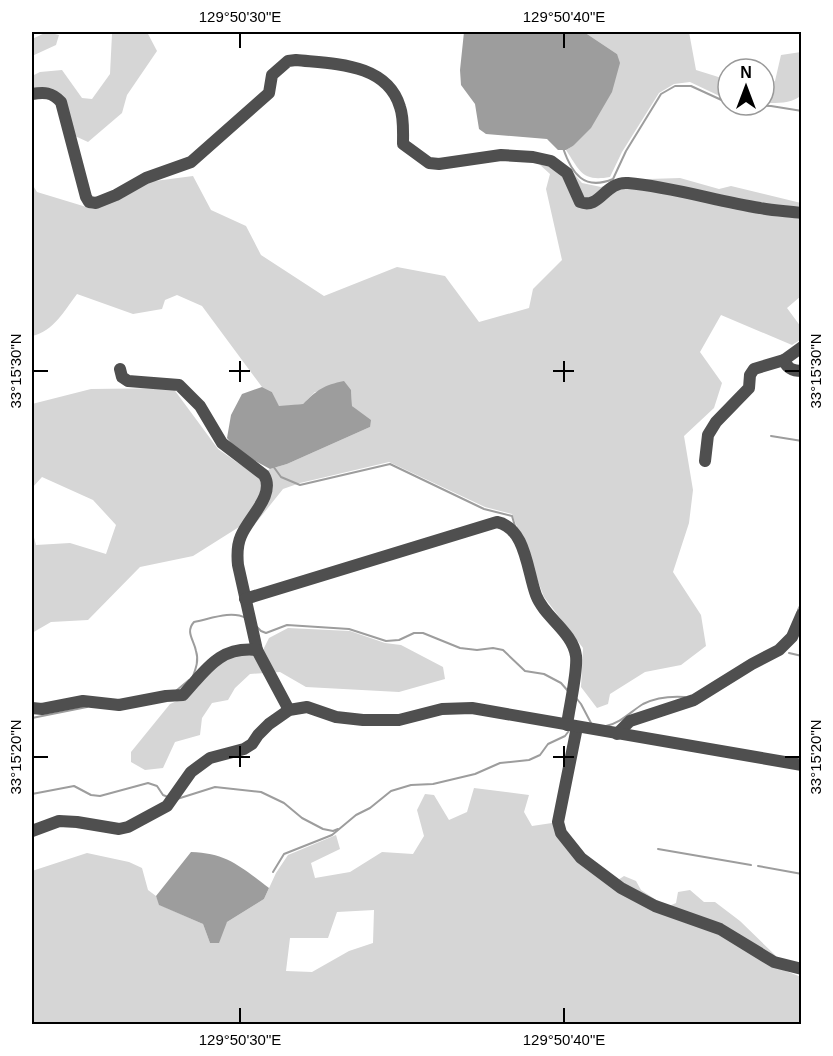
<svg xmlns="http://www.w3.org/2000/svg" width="833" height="1056" viewBox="0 0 833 1056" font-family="Arial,sans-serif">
	<rect width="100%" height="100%" fill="#fff"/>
	<!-- green -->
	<g fill="#d6d6d6" fill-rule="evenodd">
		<polygon points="47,32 59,35 56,45 32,56 32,39"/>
		<polygon points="110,32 147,32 157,51 127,95 122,113 88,142 75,136 64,99 32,90 32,76 40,72 62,70 82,98 92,99 110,74 112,34"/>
		<path d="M 584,32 L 689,32 L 696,70 L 728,80 L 728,100 L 690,82 L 674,84 L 659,93 L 622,152 L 610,177 C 582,182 580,171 566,150 L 573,146 L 617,54 Z"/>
		<path d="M 801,52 L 801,95 C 793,104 776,103 764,103 L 764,87 L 775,81 L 781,55 Z"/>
		<path d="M 539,164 L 569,168 L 582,183 L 601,187 L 618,180 L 680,178 L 719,189 L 731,186 L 801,203 L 801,296 L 787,308 L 801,327 L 800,340 L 792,345 L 721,315 L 700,352 L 722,383 L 714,408 L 684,436 L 693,490 L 689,523 L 673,572 L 701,615 L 706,646 L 681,665 L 645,672 L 610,694 L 608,704 L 597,708 L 581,687 L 583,648 L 544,597 L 512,514 L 485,507 L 389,462 L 300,483 L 283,489 L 255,524 L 239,527 L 193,556 L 140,567 L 88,620 L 51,622 L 32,633 L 32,530 L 36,545 L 70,543 L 106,554 L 116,525 L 93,500 L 42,477 L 32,488 L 32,404 L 91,389 L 173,388 L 218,449 L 258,477 L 270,469 L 287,464 L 370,427 L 352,406 L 351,390 L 315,392 L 303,404 L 279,407 L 272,392 L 262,387 L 202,306 L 177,295 L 165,300 L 162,309 L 133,314 L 77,294 C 64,311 54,331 32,336 L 32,184 L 37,192 L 93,209 L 147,182 L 193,176 L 211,210 L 246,226 L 261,255 L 324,296 L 397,267 L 445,276 L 479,322 L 529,308 L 533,289 L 562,260 L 546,189 L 550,174 Z"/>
		<polygon points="288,628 350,631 385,643 401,645 443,667 445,679 399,692 306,687 280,672 250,674 235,688 228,700 212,703 202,718 200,735 175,742 163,768 145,770 131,762 131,752 170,704 184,698 218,662 243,651 262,652 269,638"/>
		<path d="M 474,788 L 529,795 L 524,812 L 532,826 L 552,823 L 561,827 L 587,859 L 618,880 L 624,876 L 636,881 L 641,890 L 667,907 L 676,903 L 678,892 L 690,890 L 704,902 L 715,902 L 740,921 L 777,957 L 776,967 L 801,977 L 799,1024 L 32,1024 L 32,871 L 87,853 L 129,862 L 142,868 L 148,890 L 156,896 L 160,905 L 203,924 L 210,943 L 227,922 L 264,899 L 276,873 L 288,855 L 336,835 L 340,849 L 311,863 L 315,878 L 350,872 L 382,852 L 413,854 L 424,836 L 417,810 L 425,794 L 434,795 L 449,820 L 467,812 ZM 374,910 L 373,943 L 349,951 L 312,972 L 286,971 L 290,938 L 328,938 L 337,912 Z"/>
	</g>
	<!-- water -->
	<g fill="#9d9d9d">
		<polygon points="464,32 584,32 617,54 620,63 612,92 591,128 573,146 566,150 558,150 547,139 486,134 479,129 475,104 461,85 460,70"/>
		<path d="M 344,381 L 351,390 L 352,406 L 371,420 L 370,427 L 287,464 L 270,469 L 239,452 L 227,438 L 231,415 L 242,394 L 262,387 L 272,392 L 279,406 L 303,404 C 317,390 324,385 344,381 Z"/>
		<path d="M 191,852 C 227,853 241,867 269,888 L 264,899 L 227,922 L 219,943 L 210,943 L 203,924 L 159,905 L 156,896 Z"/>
	</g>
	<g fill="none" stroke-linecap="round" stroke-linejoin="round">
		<!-- stream -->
		<g stroke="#9d9d9d" stroke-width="2">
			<polyline points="32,34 36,32"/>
			<polyline points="732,105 771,106 802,111"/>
			<path d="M 563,148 C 572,174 584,191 613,179 L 626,151 L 661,94 L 675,86 L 691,86 L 728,103"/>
			<polyline points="771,436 802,441"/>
			<polyline points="273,466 281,477 300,485 390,464 484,509 512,516 515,526"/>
			<polyline points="798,610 802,602"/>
			<polyline points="257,627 261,631 266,633 287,625 349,629 386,641 399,640 414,633 423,633 460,648 477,650 493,648 503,650 525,671 544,674 561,683 568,691"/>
			<polyline points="789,653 802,656"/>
			<path d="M 193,676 C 196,668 199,660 196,651 C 194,640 185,632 194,622 C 210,619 231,610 246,618"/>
			<polyline points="177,690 189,680"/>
			<polyline points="577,699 581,704 591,723"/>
			<polyline points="32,718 87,707"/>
			<path d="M 606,726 C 621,723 630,712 643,704 C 657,697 670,696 685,697"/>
			<polyline points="32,794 74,786 91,795 100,796 148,783 157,786 163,795 168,797"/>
			<polyline points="177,799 215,787 261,792 284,803 302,818 323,829 333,831 338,829"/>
			<polyline points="658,849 751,865"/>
			<polyline points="758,866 802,874"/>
			<polyline points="273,872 284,854 332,835 356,815 370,808 391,791 411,785 433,784 475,774 500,763 529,760 540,755 548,744 565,736 571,728"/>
		</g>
		<!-- minor -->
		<g stroke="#4f4f4f" stroke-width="12">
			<path d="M 32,94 C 44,92 52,92 61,102 L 86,197 L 89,202 L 96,203 L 116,195 L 146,178 L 191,162 L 269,93 L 272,75 L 288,61 L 296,60 C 334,64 387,63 400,107 C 404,118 403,132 403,144 L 429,163 L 439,164 L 501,155 L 533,157 L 551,161 L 567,173 L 580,202 C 600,210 605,181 628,183 C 673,187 716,201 760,208 C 774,211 788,211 802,213"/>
			<path d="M 802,347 L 784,360 C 787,369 793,371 802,371"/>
			<path d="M 120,369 L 122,377 L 128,381 L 179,385 L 200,406 L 222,443 L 264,475 C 276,495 248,518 241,536 C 237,545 237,555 238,565 L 257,650 L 289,710"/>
			<polyline points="705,461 708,435 716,422 749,388 750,375 754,369 784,360"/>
			<path d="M 245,599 L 497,522 C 526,528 527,571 536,595 C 544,617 573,632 576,656 C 578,671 569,708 567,725"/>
			<path d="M 32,708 L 42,709 L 83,701 L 119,705 L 166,696 L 183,695 C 206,670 219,646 257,650"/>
			<polyline points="577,727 558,822 561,833 581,858 621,888 655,906 720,929 774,962 802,969"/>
			<polyline points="617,734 630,721 694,700 752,664 779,650 792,637 802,614"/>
			<polyline points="32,831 59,821 77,822 119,829 128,827 167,806 191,772 210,758 244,749 252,744 258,735 269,724 289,710 307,707 336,717 363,720 399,720 442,709 472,708 802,765"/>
		</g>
	</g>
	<!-- ticks -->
	<path fill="none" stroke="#000" stroke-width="2" d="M 240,33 L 240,48M 564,33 L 564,48M 240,361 L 240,382M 564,361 L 564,382M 33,371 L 48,371M 229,371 L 250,371M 553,371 L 574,371M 785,371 L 800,371M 240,746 L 240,767M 564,746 L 564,767M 33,757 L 48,757M 229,757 L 250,757M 553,757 L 574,757M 785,757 L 800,757M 240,1008 L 240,1023M 564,1008 L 564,1023"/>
	<!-- border -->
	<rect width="833" height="1056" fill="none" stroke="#ffffff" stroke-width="66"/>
	<!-- north arrow -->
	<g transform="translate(746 87)"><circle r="28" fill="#ffffff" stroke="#999999" stroke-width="1.5"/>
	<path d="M0-4.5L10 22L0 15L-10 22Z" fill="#000000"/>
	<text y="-9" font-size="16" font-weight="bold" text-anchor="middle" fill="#000000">N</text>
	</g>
	<rect x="33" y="33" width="767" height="990" fill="none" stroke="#000" stroke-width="2"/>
	<g font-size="15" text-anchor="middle" fill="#000">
		<text x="240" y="22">129°50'30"E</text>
		<text x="564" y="22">129°50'40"E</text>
		<text transform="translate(16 371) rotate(-90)" y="5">33°15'30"N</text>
		<text transform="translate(816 371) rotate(-90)" y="5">33°15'30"N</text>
		<text transform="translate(16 757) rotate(-90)" y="5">33°15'20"N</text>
		<text transform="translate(816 757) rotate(-90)" y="5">33°15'20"N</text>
		<text x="240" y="1045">129°50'30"E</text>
		<text x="564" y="1045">129°50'40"E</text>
	</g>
</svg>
